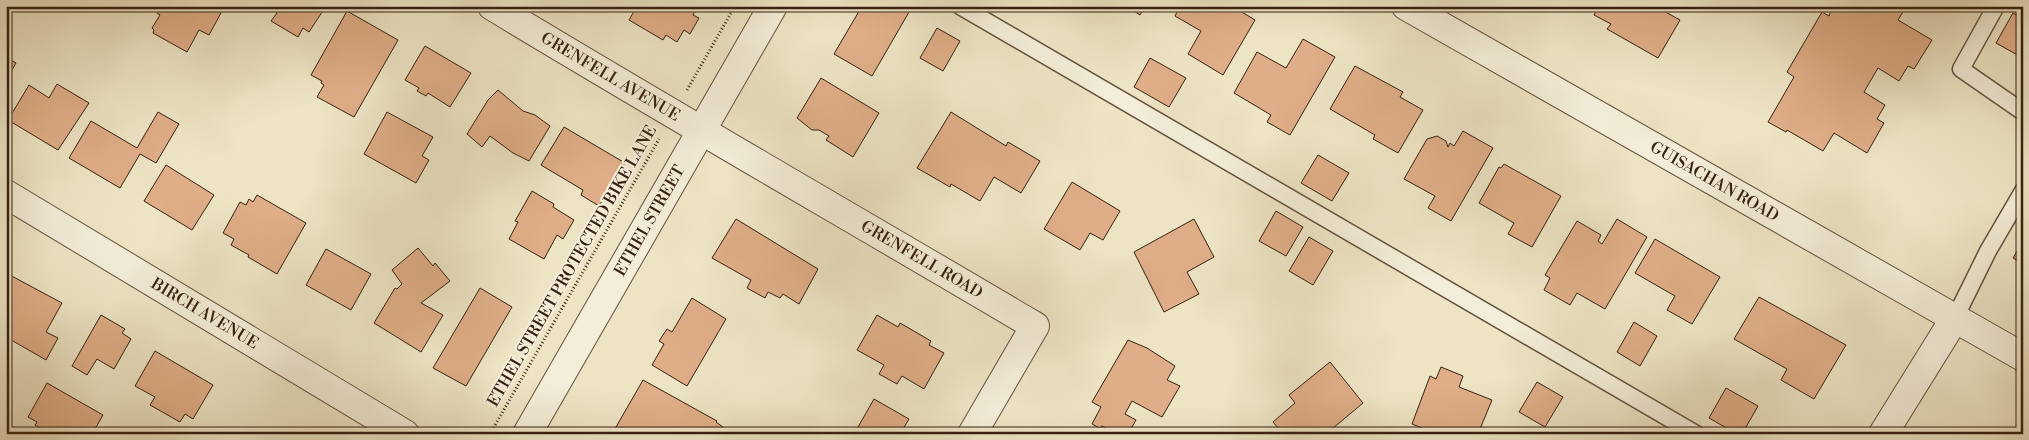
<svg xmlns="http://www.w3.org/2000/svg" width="2029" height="440" viewBox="0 0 2029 440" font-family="'Libre Bodoni',serif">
	<rect width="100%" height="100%" fill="#ede4c4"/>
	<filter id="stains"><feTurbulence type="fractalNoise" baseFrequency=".004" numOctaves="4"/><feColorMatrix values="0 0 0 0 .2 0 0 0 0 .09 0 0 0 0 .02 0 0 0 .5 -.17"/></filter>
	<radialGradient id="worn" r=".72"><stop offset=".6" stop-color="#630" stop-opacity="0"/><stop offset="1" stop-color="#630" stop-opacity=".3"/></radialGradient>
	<!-- building -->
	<g fill="#dfae88" stroke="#362110">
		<polygon points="161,6 208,6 221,13 209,35 199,30 187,52 153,33 154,30 152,28 160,15 157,13"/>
		<polygon points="278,6 326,6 309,32 303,28 298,37 271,21 277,13 275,11"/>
		<polygon points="637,6 698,6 693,15 699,18 690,34 684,30 677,42 666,35 663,40 629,20"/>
		<polygon points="862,6 900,6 909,12 872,76 834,54"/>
		<polygon points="1126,6 1145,6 1140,15"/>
		<polygon points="1180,6 1232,6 1255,20 1223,75 1188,54 1201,31 1175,16"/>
		<polygon points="1599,6 1664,6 1662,10 1680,20 1658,58 1607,29 1611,24 1594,15"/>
		<polygon points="1833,6 1904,6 1906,7 1898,20 1932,40 1914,69 1908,66 1899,81 1878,68 1864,92 1885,105 1877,119 1884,123 1867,153 1834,133 1823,151 1787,130 1786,132 1768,122 1794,77 1787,72 1822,12 1829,16"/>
		<polygon points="347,11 398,40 354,117 317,97 324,85 321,83 322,81 311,75"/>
		<polygon points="2013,13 2020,17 2023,13 2023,58 1996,43"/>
		<polygon points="937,28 960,41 943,71 920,58"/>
		<polygon points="1303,39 1335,57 1290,135 1267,122 1271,115 1234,93 1257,52 1286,68"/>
		<polygon points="425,46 471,73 450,107 428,93 426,96 417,91 419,88 405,80"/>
		<polygon points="6,57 16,63 6,80"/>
		<polygon points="1150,58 1186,78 1169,107 1134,87"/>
		<polygon points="1355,66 1403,92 1400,97 1423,110 1398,153 1373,139 1375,135 1330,109"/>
		<polygon points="821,78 879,113 853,157 826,140 829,136 819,130 812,130 797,118"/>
		<polygon points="57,84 89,103 58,150 8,120 29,85 49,98"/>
		<polygon points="498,90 523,111 535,115 550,126 529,161 513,153 490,136 482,147 467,134 488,100"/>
		<polygon points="158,112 179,124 156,163 140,154 120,188 69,158 91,121 137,148"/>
		<polygon points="387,112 433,137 422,156 429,160 416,183 364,154"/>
		<polygon points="951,112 1006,146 1008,142 1040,161 1021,193 994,177 980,201 951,184 950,187 917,168"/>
		<polygon points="564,127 625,163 599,206 581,195 583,190 541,165"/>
		<polygon points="1463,131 1493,148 1451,221 1428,208 1435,196 1404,179 1427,139 1437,136 1446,141 1448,147 1450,143 1454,146"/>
		<polygon points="1318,155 1349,173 1332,201 1301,183"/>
		<polygon points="1504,164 1561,196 1532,247 1508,234 1514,223 1479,203 1499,167 1501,168"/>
		<polygon points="166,165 214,195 192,230 144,201"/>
		<polygon points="1072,182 1120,211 1103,240 1090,233 1080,250 1044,229"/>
		<polygon points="532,191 554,204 553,207 574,220 563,239 557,235 544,259 509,239 518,222 515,221"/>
		<polygon points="257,195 306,223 277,274 248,257 249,255 231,245 234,239 223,233 240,202 246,205 249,199 253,202"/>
		<polygon points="1276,211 1303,227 1286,256 1259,241"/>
		<polygon points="736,219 818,269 799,304 783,294 780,298 768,292 765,298 747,288 751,280 712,258"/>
		<polygon points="1194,219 1214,257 1187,272 1199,294 1164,312 1134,252"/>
		<polygon points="1617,219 1647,237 1605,309 1577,293 1570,305 1544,290 1550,278 1545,275 1577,221 1601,235 1598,241 1602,244"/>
		<polygon points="1309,237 1333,251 1313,285 1289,271"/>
		<polygon points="1655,239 1720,277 1692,324 1667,310 1675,296 1635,273"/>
		<polygon points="2023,241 2023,271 2019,269 2022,263 2013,258"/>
		<polygon points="418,248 433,266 435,263 450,281 421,303 443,315 421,352 374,323 395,288 397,289 402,284 392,270"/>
		<polygon points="326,249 371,274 351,310 306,285"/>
		<polygon points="6,273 62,303 46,332 58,338 46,360 6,337"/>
		<polygon points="480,288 512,307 466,386 433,368"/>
		<polygon points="1759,297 1846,345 1814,399 1781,380 1787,369 1734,339"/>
		<polygon points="692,298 726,319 687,386 652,365 664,344 659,341 667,329 672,332"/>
		<polygon points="101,315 125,329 122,333 131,339 114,369 97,359 87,375 72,366"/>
		<polygon points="877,315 898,327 900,323 931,341 929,345 944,353 924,389 902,376 897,384 879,374 884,365 857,350"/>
		<polygon points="1634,322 1657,336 1640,366 1617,352"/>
		<polygon points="1128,340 1147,348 1175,366 1167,380 1180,386 1162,417 1132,401 1125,414 1136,420 1128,434 1116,434 1102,426 1101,429 1092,424 1101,407 1092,402"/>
		<polygon points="155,351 213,385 193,419 185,414 180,422 150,405 155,397 135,386"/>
		<polygon points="1330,362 1363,403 1326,434 1283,434 1273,422 1295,403 1289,395"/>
		<polygon points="1441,367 1463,376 1459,387 1492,400 1478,434 1462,434 1453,430 1451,434 1437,434 1412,424 1430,376 1436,379"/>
		<polygon points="643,380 717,421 716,422 723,427 719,434 689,434 679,428 676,434 612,434"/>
		<polygon points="1537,382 1563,397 1545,427 1519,412"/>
		<polygon points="47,383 103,415 92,434 56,434 53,432 49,434 35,425 37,422 28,417"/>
		<polygon points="1726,388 1758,406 1742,434 1737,434 1709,418"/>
		<polygon points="874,399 909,419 900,434 854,434"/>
	</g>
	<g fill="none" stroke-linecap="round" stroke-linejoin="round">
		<!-- service casing -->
		<g stroke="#64523d" stroke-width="19">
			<g id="service">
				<polyline points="960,6 1696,434"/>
				<polyline points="1996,6 1961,69 2023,112"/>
				<polyline points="1955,318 1988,251 2023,191"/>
			</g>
		</g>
		<!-- minor casing -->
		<g stroke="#64523d" stroke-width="30">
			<g id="minor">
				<path id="s1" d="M 492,6 C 672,115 854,219 1035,326 L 972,434"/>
				<path id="s2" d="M 6,194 L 405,434"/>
				<polyline points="1883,434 1955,318"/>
			</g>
		</g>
		<!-- tertiary casing -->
		<g stroke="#64523d" stroke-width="30">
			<g id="tertiary">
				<path id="s3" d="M 1406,6 L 2023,357"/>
				<path id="s4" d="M 527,434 L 773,6"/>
			</g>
		</g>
		<!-- path -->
		<g stroke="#362110" stroke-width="3" stroke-dasharray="1 2.5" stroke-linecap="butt">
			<polyline points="687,90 735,6"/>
			<polyline points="490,434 659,139"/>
		</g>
		<!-- service -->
		<use href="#service" stroke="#f3edd9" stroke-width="16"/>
		<!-- minor -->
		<use href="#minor" stroke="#f3edd9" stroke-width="28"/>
		<!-- tertiary -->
		<use href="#tertiary" stroke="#f3edd9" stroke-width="28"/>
	</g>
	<g text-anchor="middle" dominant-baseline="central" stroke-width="4.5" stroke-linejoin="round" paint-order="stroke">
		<!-- street labels -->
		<g font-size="16" fill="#362110" stroke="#f3edd9">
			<text stroke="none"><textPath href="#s1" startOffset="138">GRENFELL AVENUE</textPath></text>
			<text stroke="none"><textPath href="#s3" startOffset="355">GUISACHAN ROAD</textPath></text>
			<text stroke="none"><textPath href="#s4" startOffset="246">ETHEL STREET</textPath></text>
			<text stroke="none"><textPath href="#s1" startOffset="499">GRENFELL ROAD</textPath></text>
			<text transform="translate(572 266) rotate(-60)">ETHEL STREET PROTECTED BIKE LANE</text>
			<text stroke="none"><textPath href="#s2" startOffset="232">BIRCH AVENUE</textPath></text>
		</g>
	</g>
	<!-- margin -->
	<rect width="2029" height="440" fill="none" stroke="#ede4c4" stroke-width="25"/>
	<rect x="8" y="8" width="2014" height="425" fill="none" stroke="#362110" stroke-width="2.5"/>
	<rect x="12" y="12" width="2004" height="415" fill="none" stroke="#362110"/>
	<rect width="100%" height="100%" filter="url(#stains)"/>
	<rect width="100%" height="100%" fill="url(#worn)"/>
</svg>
